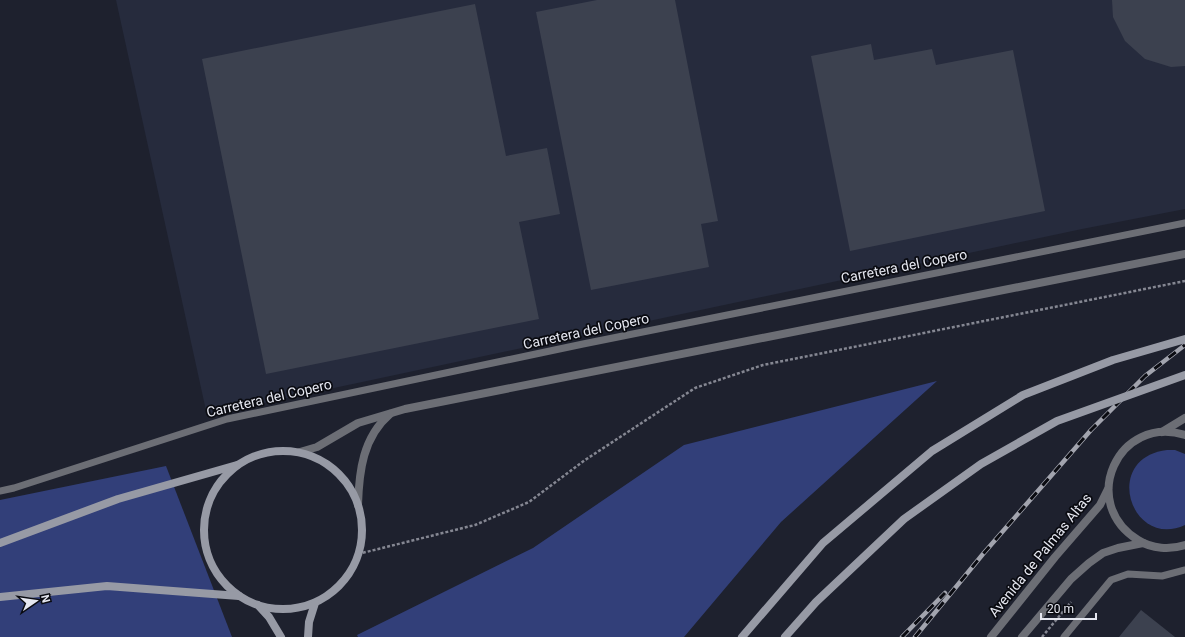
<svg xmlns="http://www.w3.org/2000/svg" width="1185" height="637" viewBox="0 0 1185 637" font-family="Roboto,sans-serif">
	<rect width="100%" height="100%" fill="#1e212e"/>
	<!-- built -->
	<polygon fill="#262b3d" points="116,0 1185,0 1185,209 1082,229 207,415"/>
	<!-- green -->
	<g fill="#323f79">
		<polygon points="937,381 781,522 684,637 358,637 357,635 533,548 684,445"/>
		<path d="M 1167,450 L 1175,450 L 1185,454 L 1185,525 C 1131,550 1101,458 1167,450 Z"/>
		<polygon points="166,466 232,637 0,637 0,500"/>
	</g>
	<!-- building -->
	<g fill="#3c414f">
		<polygon points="597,0 675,0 718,221 701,224 709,267 591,290 536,12"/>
		<polygon points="1112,0 1185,0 1185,66 1171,67 1145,59 1125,41 1113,17"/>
		<polygon points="475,4 506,156 547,148 560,214 519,222 539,319 266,374 202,59"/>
		<polygon points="871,44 874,60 932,49 936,65 1013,50 1045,211 850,251 811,56"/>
		<polygon points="1141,610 1175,637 1119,637"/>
	</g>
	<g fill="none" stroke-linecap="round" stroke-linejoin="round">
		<!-- path -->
		<g stroke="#858792" stroke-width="2.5" stroke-dasharray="3 2" stroke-linecap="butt">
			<polyline points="358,554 475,525 529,502 585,460 695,388 763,365 1185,281"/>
			<polyline points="1042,637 1071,602"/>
		</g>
		<!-- service -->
		<g stroke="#6c6e75" stroke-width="7">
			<polyline points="0,491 14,488 227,419 583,344 1185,223"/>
			<polyline points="1064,637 1111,580 1128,574 1162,576 1185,570"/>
		</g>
		<!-- minor -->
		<g stroke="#6c6e75" stroke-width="8">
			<polyline points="300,452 317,447 358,423 405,409 1185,254"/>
			<path d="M 358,505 C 359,471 363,437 390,414"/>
		</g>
		<!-- tertiary -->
		<g stroke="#6c6e75" stroke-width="8">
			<polyline points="1162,432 1185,418"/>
			<path d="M 1185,435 C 1118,414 1078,503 1138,540 C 1152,549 1170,550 1185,545"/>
			<polyline points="991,637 1055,557 1100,505 1108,489"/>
			<polyline points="1022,637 1071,579 1089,563 1103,553 1118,548 1143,543"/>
		</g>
		<!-- secondary -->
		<g stroke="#979aa5" stroke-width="8">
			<circle cx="283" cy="530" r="79"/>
			<polyline points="0,543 118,499 237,465"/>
			<polyline points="0,597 107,586 239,596"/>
			<polyline points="258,605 269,617 281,637"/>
			<polyline points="308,637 309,622 315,603"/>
			<polyline points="742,637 823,543 932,451 1023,395 1113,360 1185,339"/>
		</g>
		<!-- rail casing -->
		<g stroke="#a2a4ae" stroke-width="4.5">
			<g id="rail">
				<polyline points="902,637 945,593"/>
				<polyline points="915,637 983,554 1091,430 1145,376 1185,345"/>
			</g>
		</g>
		<!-- rail -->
		<use href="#rail" stroke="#0a0b11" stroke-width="3" stroke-dasharray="9" stroke-linecap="butt"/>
		<!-- secondary-bridge -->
		<polyline stroke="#979aa5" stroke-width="8" points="785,637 816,602 904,519 981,464 1057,421 1185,375"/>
	</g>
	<g text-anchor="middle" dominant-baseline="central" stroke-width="3.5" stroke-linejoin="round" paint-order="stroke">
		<!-- street labels -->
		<g font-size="14" fill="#e5e7f0" stroke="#0a0b11">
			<text transform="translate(904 266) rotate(-11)">Carretera del Copero</text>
			<text transform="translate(586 331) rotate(-12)">Carretera del Copero</text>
			<text transform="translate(269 398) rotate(-13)">Carretera del Copero</text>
			<text transform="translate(1040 555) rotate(-51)">Avenida de Palmas Altas</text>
		</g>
	</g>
	<!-- north arrow -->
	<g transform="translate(36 601) rotate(77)" stroke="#0a0b11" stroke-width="3" paint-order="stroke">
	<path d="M0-3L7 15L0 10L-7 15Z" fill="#e5e7f0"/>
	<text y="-6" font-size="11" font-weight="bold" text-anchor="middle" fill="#e5e7f0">N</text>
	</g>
	<!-- scale -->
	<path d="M1041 613v6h55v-6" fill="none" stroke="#e5e7f0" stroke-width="2"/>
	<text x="1047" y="613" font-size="12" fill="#e5e7f0" stroke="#0a0b11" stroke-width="3" paint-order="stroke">20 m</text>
</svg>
